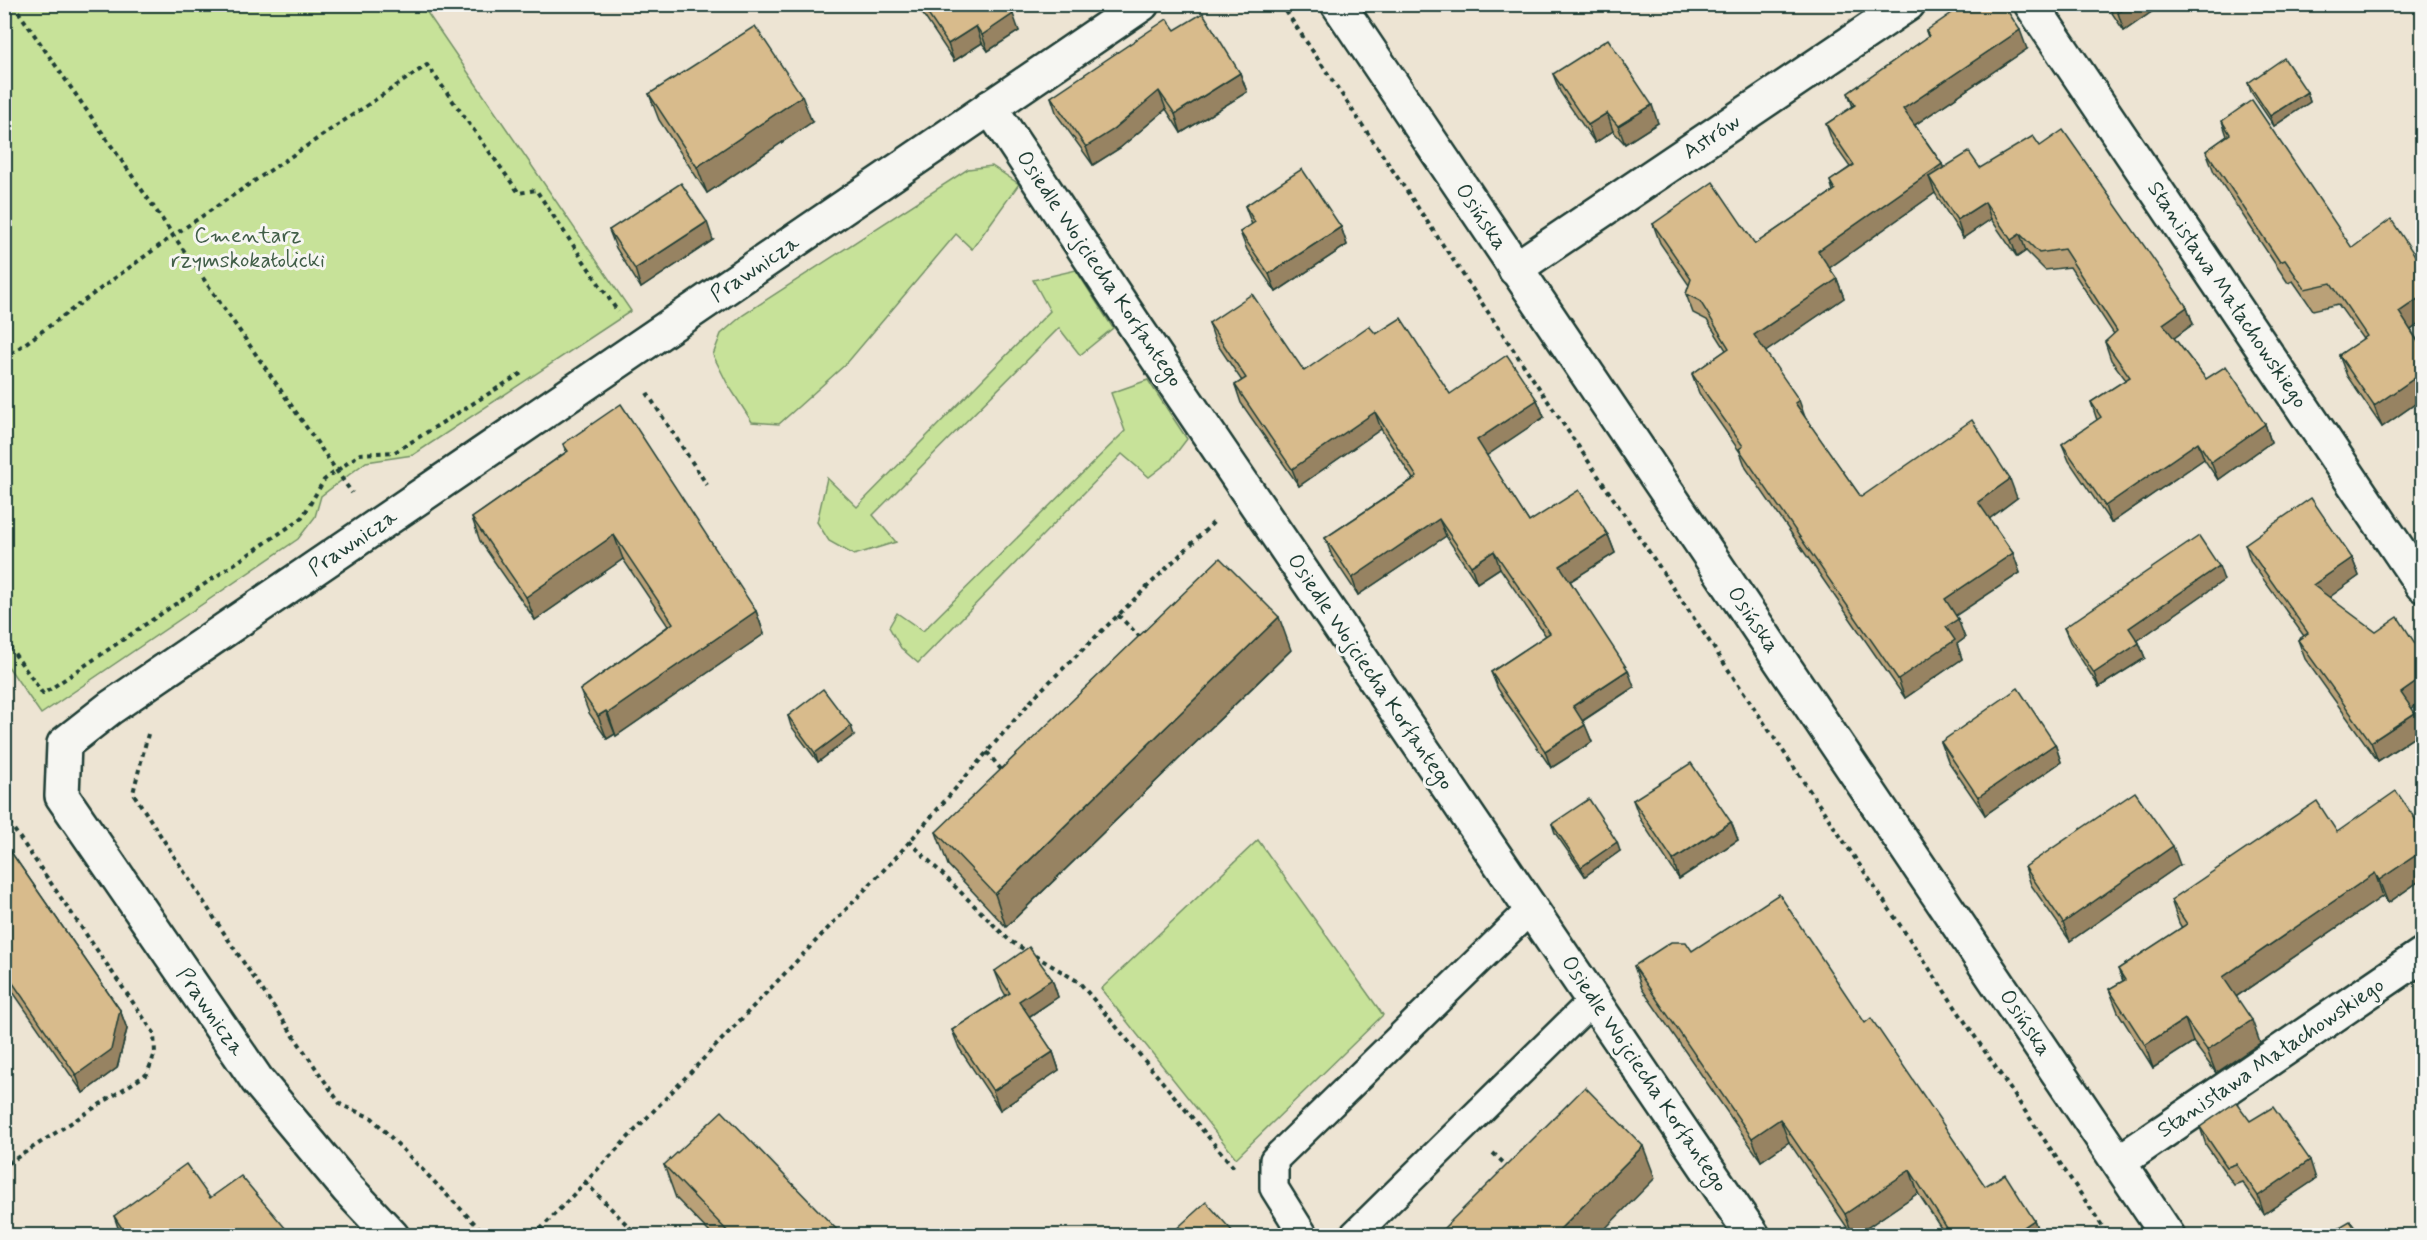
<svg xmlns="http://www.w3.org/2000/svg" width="2427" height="1240" viewBox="0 0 2427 1240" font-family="Mynerve,sans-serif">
	<rect width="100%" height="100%" fill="#ede4d3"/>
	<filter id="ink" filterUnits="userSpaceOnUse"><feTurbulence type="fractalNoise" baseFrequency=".0167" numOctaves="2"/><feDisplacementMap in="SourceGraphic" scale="12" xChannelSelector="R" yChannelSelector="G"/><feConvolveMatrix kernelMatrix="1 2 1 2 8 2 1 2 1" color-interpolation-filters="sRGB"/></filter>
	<g filter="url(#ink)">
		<!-- green -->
		<g fill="#c7e299" stroke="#739066" stroke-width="1.5">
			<polygon points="4,5 422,5 631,311 413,455 366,462 321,496 315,517 298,539 41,714 5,662"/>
			<polygon points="992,166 1019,184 972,249 956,234 847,363 779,424 752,422 727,383 713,355 721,334 743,315 968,169"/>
			<polygon points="1076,270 1113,328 1080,355 1059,328 873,515 896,542 854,555 829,541 817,522 827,478 857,507 1050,311 1033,280"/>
			<polygon points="1148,380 1187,439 1171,460 1149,477 1122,454 918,663 901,648 889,627 897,613 923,631 1125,431 1111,393"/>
			<polygon points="1258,840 1383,1015 1236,1158 1101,989"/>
		</g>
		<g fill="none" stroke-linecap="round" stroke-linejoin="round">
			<!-- lane casing -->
			<g stroke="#1f3d34" stroke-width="32">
				<g id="lane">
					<polyline points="1304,1236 1274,1188 1274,1160 1531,909"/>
					<polyline points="1353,1236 1593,1000"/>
				</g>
			</g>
			<!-- street casing -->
			<g stroke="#1f3d34" stroke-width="38">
				<g id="street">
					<polyline points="2031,4 2422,585"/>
					<polyline points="990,107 1138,330 1753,1236"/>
					<polyline points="1515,269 1908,4"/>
					<polyline points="2119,1162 2422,955"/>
					<polyline points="392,1236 348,1189 257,1080 62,796 64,744 110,708 1142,4"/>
				</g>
			</g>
			<!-- secondary casing -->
			<g stroke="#1f3d34" stroke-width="38">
				<polyline id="secondary" points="1338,4 2168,1236"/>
			</g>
			<!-- path -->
			<g stroke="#1f3d34" stroke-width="4" stroke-dasharray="4.5 4.5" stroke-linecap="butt">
				<polyline points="13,4 352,493"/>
				<polyline points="1281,4 2109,1236"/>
				<polyline points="4,11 14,5"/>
				<polyline points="4,359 174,235 427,65 519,193 536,190 618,312"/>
				<polyline points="647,393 707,485"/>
				<polyline points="1118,615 1141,638"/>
				<polyline points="4,639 43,694 302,518 324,480 360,454 395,452 522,373"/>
				<polyline points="148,734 133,793 235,950 341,1105 372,1118 487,1236"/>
				<polyline points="987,752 1003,772"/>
				<polyline points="4,815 154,1033 155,1053 147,1074 4,1166"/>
				<polyline points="909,841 1010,941 1079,982 1235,1169"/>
				<polyline points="1493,1153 1509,1168"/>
				<polyline points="585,1182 638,1236"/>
				<polyline points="534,1236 898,855 1038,693 1216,520"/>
			</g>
			<!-- lane -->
			<use href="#lane" stroke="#f6f6f2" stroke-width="27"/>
			<!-- street -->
			<use href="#street" stroke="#f6f6f2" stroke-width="33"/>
			<!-- secondary -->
			<use href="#secondary" stroke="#f6f6f2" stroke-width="33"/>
		</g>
		<!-- wall -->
		<g fill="#baa178" stroke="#1f3d34" stroke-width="1.5">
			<polygon points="916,4 1006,4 1019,31 988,51 982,43 954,61"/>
			<polygon points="2106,4 2163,4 2124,31"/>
			<polygon points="1175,30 1240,73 1247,92 1181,133 1166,109 1120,148 1093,165 1057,115 1051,97"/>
			<polygon points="1926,31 2027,49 1915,125 1942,164 1943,168 1980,168 2040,146 2187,307 2193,324 2174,338 2206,379 2265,424 2271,442 2218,480 2204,459 2111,523 2069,461 2062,444 2097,420 2091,402 2126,380 2111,360 2105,342 2114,334 2070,267 2045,270 2026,251 2017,257 1991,219 1963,238 1935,193 1829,268 1837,279 1844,298 1765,352 1805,418 1861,497 2017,498 1989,519 2013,553 2020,573 1955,615 1965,638 1957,644 1962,659 1905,698 1746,468 1740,452 1699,393 1692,374 1726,350 1707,320 1693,313 1686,294 1689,285 1660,243 1653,224 1755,244 1833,191 1830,181 1850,167 1833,143 1826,124 1853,107 1848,93 1928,37"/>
			<polygon points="1553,74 1658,123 1625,144 1613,131 1595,143 1560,92"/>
			<polygon points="2248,83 2307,92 2310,102 2274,126 2251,92"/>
			<polygon points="649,94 812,122 707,193 659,120"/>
			<polygon points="2222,121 2352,248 2422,266 2422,322 2411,330 2422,348 2422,399 2382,427 2347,376 2339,355 2363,339 2338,304 2313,310 2293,281 2288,283 2214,172 2206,151 2227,136"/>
			<polygon points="1245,206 1341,227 1347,245 1276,292 1247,250 1240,232 1252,225"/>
			<polygon points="609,230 713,240 641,288 616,248"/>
			<polygon points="1209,323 1304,371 1376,334 1450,394 1537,400 1544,417 1486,455 1529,522 1608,535 1615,553 1570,581 1634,687 1583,721 1592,742 1551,768 1498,689 1491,672 1546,636 1500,568 1477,583 1446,536 1358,595 1332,556 1325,538 1413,479 1381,429 1299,486 1241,403 1235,385 1242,381 1215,341"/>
			<polygon points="563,444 756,611 764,634 616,736 615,734 607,739 589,713 580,690 668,626 623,559 535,620 480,541 472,518 566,452"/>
			<polygon points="2245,544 2352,558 2359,576 2329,597 2422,701 2412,708 2422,732 2378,761 2305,659 2298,640 2304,636 2251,562"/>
			<polygon points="2224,580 2138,640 2145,658 2099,687 2070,642 2064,628"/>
			<polygon points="1291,650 1006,927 948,865 936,832"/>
			<polygon points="788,716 854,735 818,762 791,726"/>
			<polygon points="1941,742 2055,744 2061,762 1985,815 1948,761"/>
			<polygon points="1633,800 1731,822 1738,840 1679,879 1640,819"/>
			<polygon points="1552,824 1620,851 1585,876 1555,833"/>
			<polygon points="2422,829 2422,879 2388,903 2383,896 2236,997 2260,1043 2216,1073 2193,1042 2153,1068 2118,1012 2109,989 2123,981 2118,969 2182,928 2179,923 2171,900 2337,832"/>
			<polygon points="4,842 120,1010 127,1029 117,1068 83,1093 4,979"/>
			<polygon points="2180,865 2070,941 2031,885 2025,867"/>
			<polygon points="1692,951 1865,1023 1985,1186 2034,1220 2040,1236 1946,1236 1918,1193 1855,1236 1853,1236 1789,1142 1761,1161 1642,989 1634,966"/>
			<polygon points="995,971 1052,979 1058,997 1029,1017 1053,1052 1059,1070 1000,1110 959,1048 952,1030 1006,996 1002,989"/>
			<polygon points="2250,1121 2316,1179 2264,1214 2242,1182 2234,1185 2206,1145 2200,1127"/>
			<polygon points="664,1165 843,1236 713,1236 676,1198"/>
			<polygon points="210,1198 292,1236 121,1236 114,1216"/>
		</g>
		<!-- shaded-wall -->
		<g fill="#978362" stroke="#1f3d34" stroke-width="1.5">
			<polygon points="2129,4 2163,4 2124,31 2118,13"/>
			<polygon points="1013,14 1019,31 988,51 982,35"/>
			<polygon points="976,26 982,43 954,61 948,44"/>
			<polygon points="2020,30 2027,49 1910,128 1903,109"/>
			<polygon points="1240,73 1247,92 1181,133 1175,114"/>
			<polygon points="1159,91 1166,109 1120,148 1093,165 1086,147"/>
			<polygon points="2307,92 2310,102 2274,126 2270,116"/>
			<polygon points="802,96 812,122 707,193 697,167"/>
			<polygon points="1652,105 1658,123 1625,144 1618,126"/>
			<polygon points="1607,113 1613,131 1595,143 1588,125"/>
			<polygon points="1942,164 1949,183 1929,177 1935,193 1825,271 1818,251"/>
			<polygon points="1985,202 1991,219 1963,238 1957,220"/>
			<polygon points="707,222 713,240 641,288 635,269"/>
			<polygon points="1341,227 1347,245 1276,292 1269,274"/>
			<polygon points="2020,234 2026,251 2017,257 2011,240"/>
			<polygon points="1837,279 1844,298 1761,355 1754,335"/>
			<polygon points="2422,296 2422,322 2406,333 2399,312"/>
			<polygon points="2187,307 2193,324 2170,341 2163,324"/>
			<polygon points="2422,373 2422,399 2382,427 2374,406"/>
			<polygon points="1537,400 1544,417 1483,458 1477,440"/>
			<polygon points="1799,400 1806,420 1795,403"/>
			<polygon points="1375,412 1381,429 1299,486 1292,469"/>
			<polygon points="2265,424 2271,442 2218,480 2211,462"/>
			<polygon points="2198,442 2204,459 2111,523 2105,506"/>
			<polygon points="2010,479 2017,498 1985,522 1978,502"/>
			<polygon points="1439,519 1446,536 1358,595 1352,578"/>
			<polygon points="614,535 623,559 535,620 526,597"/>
			<polygon points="1608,535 1615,553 1566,584 1560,566"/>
			<polygon points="1494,551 1500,568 1477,583 1471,566"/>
			<polygon points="2013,553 2020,573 1952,618 1945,599"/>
			<polygon points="2352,558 2359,576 2320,604 2313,585"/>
			<polygon points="2219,566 2224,580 2134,643 2129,628"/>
			<polygon points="756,611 764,634 616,736 608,713"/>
			<polygon points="1279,617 1291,650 1006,927 995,894"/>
			<polygon points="1958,619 1965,638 1957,644 1962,659 1905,698 1898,679 1946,627"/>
			<polygon points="2139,643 2145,658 2099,687 2094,673"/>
			<polygon points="1628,670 1634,687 1579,723 1573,706"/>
			<polygon points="2422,678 2422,701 2408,711 2401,693"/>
			<polygon points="606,711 615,734 607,739 598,716"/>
			<polygon points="2415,713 2422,732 2378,761 2371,742"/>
			<polygon points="1585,725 1592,742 1551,768 1545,751"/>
			<polygon points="851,726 854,735 818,762 815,753"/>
			<polygon points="2055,744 2061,762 1985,815 1978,797"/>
			<polygon points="1731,822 1738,840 1679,879 1673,860"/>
			<polygon points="1617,842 1620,851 1585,876 1581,867"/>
			<polygon points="2173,846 2180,865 2070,941 2063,923"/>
			<polygon points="2422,851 2422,879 2388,903 2379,880"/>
			<polygon points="2375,873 2383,896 2231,1000 2223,977"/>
			<polygon points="1052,979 1058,997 1025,1019 1019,1001"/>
			<polygon points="120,1010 127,1029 117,1068 83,1093 76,1075"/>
			<polygon points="2185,1019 2193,1042 2153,1068 2145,1045"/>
			<polygon points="2252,1020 2260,1043 2216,1073 2207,1050"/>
			<polygon points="1053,1052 1059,1070 1000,1110 993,1091"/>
			<polygon points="1780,1119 1789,1142 1761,1161 1752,1138"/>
			<polygon points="1643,1146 1655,1178 1598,1236 1553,1236"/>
			<polygon points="2310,1160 2316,1179 2264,1214 2258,1196"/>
			<polygon points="1910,1170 1918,1193 1855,1236 1853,1236 1845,1214"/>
			<polygon points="2034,1220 2040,1236 2028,1236 2024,1227"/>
		</g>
		<!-- building -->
		<g fill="#d8bb8c" stroke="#1f3d34" stroke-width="1.5">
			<polygon points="921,4 1006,4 1013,14 982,35 976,26 948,44"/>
			<polygon points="1965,4 2003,4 2020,30 1903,109 1942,164 1818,251 1837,279 1754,335 1799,400 1795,403 1861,497 1972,420 2010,479 1978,502 2013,553 1945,599 1958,619 1946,627 1955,640 1898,679 1739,449 1743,446 1692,374 1729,348 1700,301 1686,294 1691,279 1653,224 1713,182 1755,244 1835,190 1830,181 1854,165 1826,124 1855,105 1848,93 1929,36 1926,31"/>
			<polygon points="2112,4 2129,4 2118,13"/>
			<polygon points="1203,13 1240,73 1175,114 1159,91 1113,130 1086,147 1051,97 1167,19 1175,30"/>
			<polygon points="755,26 802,96 697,167 649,94"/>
			<polygon points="1608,39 1652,105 1618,126 1607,113 1588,125 1553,74"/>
			<polygon points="2284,58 2307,92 2270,116 2248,83"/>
			<polygon points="2252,100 2352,248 2391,219 2422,266 2422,296 2399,312 2422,348 2422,373 2374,406 2339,355 2367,336 2331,283 2305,289 2285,260 2280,262 2206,151 2230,134 2222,121"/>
			<polygon points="2063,130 2187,307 2163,324 2206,379 2226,366 2265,424 2211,462 2198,442 2105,506 2062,444 2101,417 2091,402 2130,377 2105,342 2117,331 2064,249 2039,253 2020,234 2011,240 1985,202 1957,220 1929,177 1969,152 1980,168 2033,136 2040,146"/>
			<polygon points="1302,169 1341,227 1269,274 1240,232 1255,222 1245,206"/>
			<polygon points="681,183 707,222 635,269 609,230"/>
			<polygon points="1252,294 1304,371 1369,326 1376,334 1401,318 1450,394 1507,355 1537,400 1477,440 1529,522 1579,490 1608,535 1560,566 1628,670 1573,706 1585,725 1545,751 1491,672 1550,633 1494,551 1471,566 1439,519 1352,578 1325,538 1417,477 1375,412 1292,469 1235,385 1246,378 1209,323"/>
			<polygon points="621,404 756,611 608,713 606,711 598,716 580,690 673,623 614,535 526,597 472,518 568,451 563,444"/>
			<polygon points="2311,498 2352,558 2313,585 2376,632 2398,617 2422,654 2422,678 2401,693 2415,713 2371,742 2298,640 2308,633 2245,544"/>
			<polygon points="2199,536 2219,566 2129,628 2139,643 2094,673 2064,628"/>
			<polygon points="1220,558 1279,617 995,894 936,832"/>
			<polygon points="2018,688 2055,744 1978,797 1941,742"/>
			<polygon points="823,689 851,726 815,753 788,716"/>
			<polygon points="1691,763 1731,822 1673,860 1633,800"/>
			<polygon points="2396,791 2422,829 2422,851 2379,880 2375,873 2223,977 2252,1020 2207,1050 2185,1019 2145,1045 2109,989 2125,980 2118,969 2187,924 2171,900 2317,801 2337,832"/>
			<polygon points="2135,792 2173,846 2063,923 2025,867"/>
			<polygon points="1589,799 1617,842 1581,867 1552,824"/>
			<polygon points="4,842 120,1010 111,1050 76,1075 4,970"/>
			<polygon points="1779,894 1865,1023 1871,1018 1985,1186 2005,1174 2034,1220 2024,1227 2031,1236 1952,1236 1910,1170 1845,1214 1780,1119 1752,1138 1634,966 1671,942 1686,942 1692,951"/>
			<polygon points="1029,947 1052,979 1019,1001 1053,1052 993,1091 952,1030 1010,993 995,971"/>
			<polygon points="1585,1087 1643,1146 1553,1236 1436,1236"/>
			<polygon points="2236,1102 2250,1121 2273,1107 2310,1160 2258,1196 2236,1164 2227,1167 2200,1127"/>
			<polygon points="722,1111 843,1236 732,1236 664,1165"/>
			<polygon points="186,1164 210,1198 241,1176 292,1236 127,1236 114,1216"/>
			<polygon points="1206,1202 1235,1234 1234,1236 1176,1236 1173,1232"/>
			<polygon points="2350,1221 2361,1236 2324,1236"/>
		</g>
	</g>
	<g text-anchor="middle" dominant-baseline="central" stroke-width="6" stroke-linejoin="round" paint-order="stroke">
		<!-- street labels -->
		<g font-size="22" fill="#1f3d34" stroke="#f6f6f2">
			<text transform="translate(1712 137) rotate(-34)">Astrów</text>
			<text transform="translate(1481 217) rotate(56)">Osińska</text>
			<text transform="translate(755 269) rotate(-34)">Prawnicza</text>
			<text transform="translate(1099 269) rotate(56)">Osiedle Wojciecha Korfantego</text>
			<text transform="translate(2227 295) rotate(56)">Stanisława Małachowskiego</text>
			<text transform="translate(353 543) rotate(-34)">Prawnicza</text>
			<text transform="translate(1753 620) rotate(56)">Osińska</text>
			<text transform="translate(1370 672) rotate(56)">Osiedle Wojciecha Korfantego</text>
			<text transform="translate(210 1012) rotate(55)">Prawnicza</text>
			<text transform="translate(2025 1023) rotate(56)">Osińska</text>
			<text transform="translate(2271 1058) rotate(-34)">Stanisława Małachowskiego</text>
			<text transform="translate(1644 1074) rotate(56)">Osiedle Wojciecha Korfantego</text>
		</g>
		<!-- park labels -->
		<g font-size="22" fill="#415e48" stroke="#f6f6f2">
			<text x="248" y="236">Cmentarz<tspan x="248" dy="25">rzymskokatolicki</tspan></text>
		</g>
	</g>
	<!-- margin -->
	<rect width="2427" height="1240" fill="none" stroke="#f6f6f2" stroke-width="24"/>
	<rect x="12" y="12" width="2403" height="1216" fill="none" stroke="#1f3d34" stroke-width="2" filter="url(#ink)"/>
</svg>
